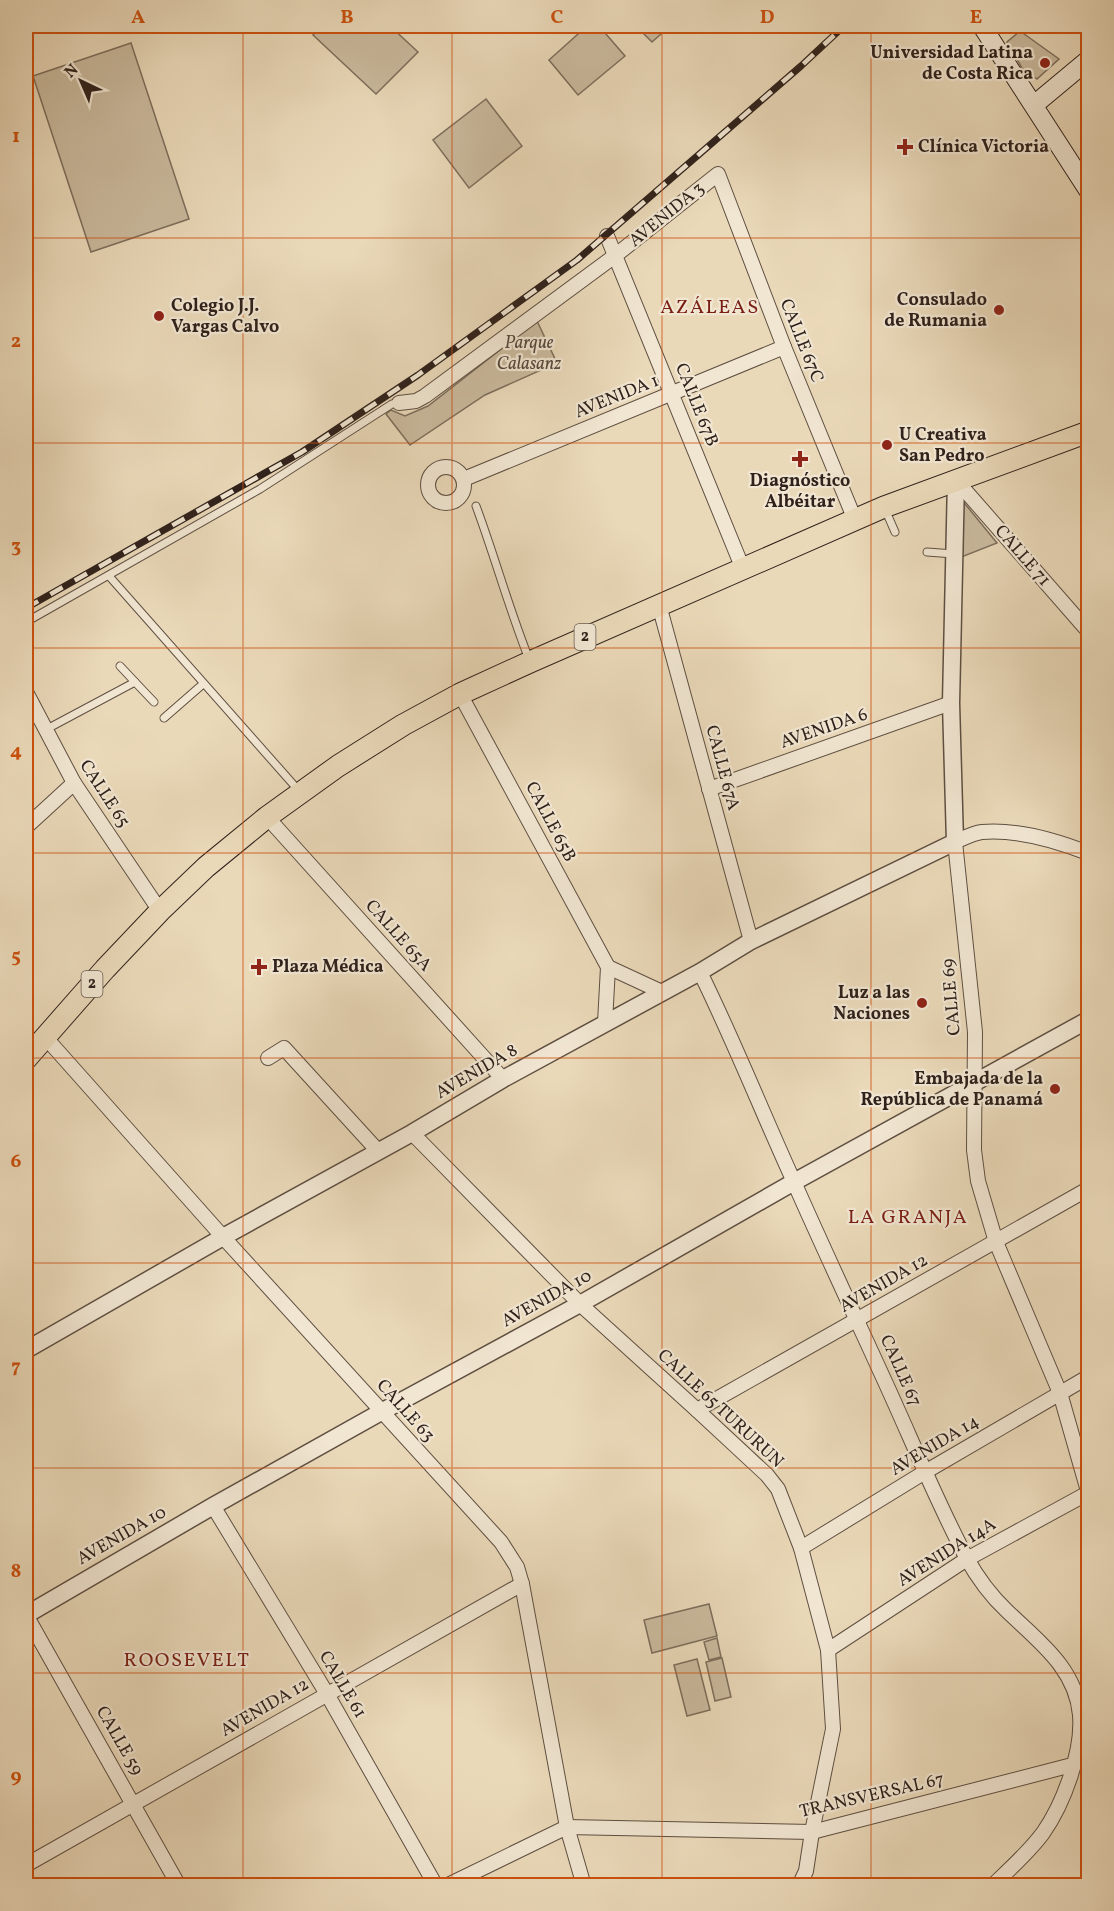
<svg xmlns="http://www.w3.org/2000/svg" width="1114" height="1911" viewBox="0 0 1114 1911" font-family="Vollkorn,serif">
	<rect width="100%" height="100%" fill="#ead9b9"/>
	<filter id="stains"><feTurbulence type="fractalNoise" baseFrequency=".00333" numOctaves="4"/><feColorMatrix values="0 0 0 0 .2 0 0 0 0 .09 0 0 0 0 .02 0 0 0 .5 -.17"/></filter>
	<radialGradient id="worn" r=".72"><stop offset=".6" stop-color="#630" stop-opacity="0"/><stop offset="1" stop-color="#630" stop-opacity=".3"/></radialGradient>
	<!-- green -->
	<g fill="#caba9e" stroke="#7c6e5c" stroke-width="1.5">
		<polygon points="322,26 390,26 418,52 376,94 313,35"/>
		<polygon points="587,26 599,26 625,56 578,95 549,60"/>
		<polygon points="645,26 670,26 652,42 640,30"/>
		<polygon points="1020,31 1059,59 1037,79 1022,68 1007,42"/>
		<polygon points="131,43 189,219 91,252 33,76"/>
		<polygon points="486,99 522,146 469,188 433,140"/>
		<polygon points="537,321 557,363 485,395 410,445 386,414 391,410 405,416 428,406"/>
		<polygon points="961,499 997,543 959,558"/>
		<polygon points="709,1604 717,1636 652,1653 644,1620"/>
		<polygon points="717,1638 721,1657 709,1660 704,1642"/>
		<polygon points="722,1658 731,1697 715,1701 706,1662"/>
		<polygon points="697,1659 710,1710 687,1716 674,1665"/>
	</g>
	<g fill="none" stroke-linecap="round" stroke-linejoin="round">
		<!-- service casing -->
		<g stroke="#5e4f42" stroke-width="9">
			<g id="service">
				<path d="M 476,506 C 495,557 509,609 529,659"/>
				<polyline points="885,509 895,532"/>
				<polyline points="927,552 954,554"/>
				<polyline points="109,576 300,792"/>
				<polyline points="26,622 260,489 392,404 399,403"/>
				<polyline points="120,666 135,682"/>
				<polyline points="164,718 203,684"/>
				<polyline points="45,730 135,682 154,702"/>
			</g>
		</g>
		<!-- minor casing -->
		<g stroke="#5e4f42" stroke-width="16">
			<g id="minor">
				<polyline points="607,236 743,569"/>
				<polyline points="399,403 416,401 425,396 616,255 718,174 784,347 855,520"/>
				<circle cx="446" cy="485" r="18"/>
				<polyline points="464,479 784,347"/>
				<polyline points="956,480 1088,631"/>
				<polyline points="659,605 751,941"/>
				<polyline points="26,692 74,783 160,911"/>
				<polyline points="460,694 608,967"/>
				<polyline points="709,789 951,703"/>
				<polyline points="267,817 503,1079"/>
				<polyline points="26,827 74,783"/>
				<path d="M 1088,853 C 1055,840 1018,829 982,832 C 973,833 964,838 955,842 L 975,1032 L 974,1150 L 978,1181 L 996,1242 L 1060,1393 L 1088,1491"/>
				<polyline points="608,967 662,992"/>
				<path d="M 700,972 C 734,1041 762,1112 794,1182 C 824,1250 856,1318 887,1386 C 913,1443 937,1502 966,1557 C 977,1577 991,1596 1007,1611 C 1038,1641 1076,1668 1080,1715 C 1083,1751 1064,1803 1043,1833 C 1029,1852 1010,1869 992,1886"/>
				<polyline points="605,1023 608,967"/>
				<polyline points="46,1038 223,1237 501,1542 517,1567 522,1584 567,1827 584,1886"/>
				<polyline points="268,1058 284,1048 378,1151"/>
				<polyline points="412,1133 580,1304 697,1410 767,1475 778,1489 801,1548 828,1650 833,1729 812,1832 806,1871 799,1886"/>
				<polyline points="697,1410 1088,1189"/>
				<polyline points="213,1506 327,1694 436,1886"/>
				<polyline points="801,1548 925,1472 1088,1377"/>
				<polyline points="26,1615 179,1886"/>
				<polyline points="828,1650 967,1559 1088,1493"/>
				<polyline points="26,1865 522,1584"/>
				<polyline points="446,1886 567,1827 812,1832 1072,1765"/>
			</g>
		</g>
		<!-- tertiary casing -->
		<g stroke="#5e4f42" stroke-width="19">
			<g id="tertiary">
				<polyline points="26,1350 223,1237 412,1133 503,1079 700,972 751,941 955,842 951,703 956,480"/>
				<polyline points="26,1615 213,1506 381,1412 580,1304 794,1182 1088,1020"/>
			</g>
		</g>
		<!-- secondary casing -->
		<g stroke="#2f211b" stroke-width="20">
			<g id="secondary">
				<polyline points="982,26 1088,190"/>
				<polyline points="1034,105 1088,60"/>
			</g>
		</g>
		<!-- trunk casing -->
		<g stroke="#2f211b" stroke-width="23">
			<polyline id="trunk" points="26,1059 105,969 160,911 206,867 267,817 338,766 403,725 460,694 530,662 884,507 1088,432"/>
		</g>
		<!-- service -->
		<use href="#service" stroke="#f1e6d2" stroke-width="7"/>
		<!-- minor -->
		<use href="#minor" stroke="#f1e6d2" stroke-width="14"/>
		<!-- tertiary -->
		<use href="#tertiary" stroke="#f1e6d2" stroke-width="16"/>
		<!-- secondary -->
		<use href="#secondary" stroke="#f1e6d2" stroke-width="18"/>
		<!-- trunk -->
		<use href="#trunk" stroke="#ead9b9" stroke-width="21"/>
		<!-- rail casing -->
		<g stroke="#2f211b" stroke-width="7">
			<polyline id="rail" points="26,608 302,452 418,375 577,260 801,66 844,26"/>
		</g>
		<!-- rail -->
		<use href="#rail" stroke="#f1e6d2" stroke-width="4.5" stroke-dasharray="14" stroke-linecap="butt"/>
	</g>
	<!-- grid -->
	<path fill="none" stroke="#cc510e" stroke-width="1.5" stroke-opacity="0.55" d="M 243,26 L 243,1886M 452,26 L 452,1886M 662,26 L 662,1886M 871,26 L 871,1886M 26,238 L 1088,238M 26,443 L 1088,443M 26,648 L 1088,648M 26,853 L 1088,853M 26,1058 L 1088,1058M 26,1263 L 1088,1263M 26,1468 L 1088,1468M 26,1673 L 1088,1673"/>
	<!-- markers -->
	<g fill="#8f2418" stroke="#f1e6d2" stroke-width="2">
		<circle cx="1045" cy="63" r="6"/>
		<path d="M902 138h6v6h6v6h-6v6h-6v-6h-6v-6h6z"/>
		<circle cx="999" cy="310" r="6"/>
		<circle cx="159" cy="316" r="6"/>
		<circle cx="887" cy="445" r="6"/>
		<path d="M797 450h6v6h6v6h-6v6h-6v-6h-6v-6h6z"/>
		<path d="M256 958h6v6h6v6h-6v6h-6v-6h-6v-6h6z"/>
		<circle cx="922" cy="1003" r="6"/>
		<circle cx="1055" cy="1089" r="6"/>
	</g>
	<g text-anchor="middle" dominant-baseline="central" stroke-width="4.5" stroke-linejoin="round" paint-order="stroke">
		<!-- shield labels -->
		<g fill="#f1e6d2" stroke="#695c52" stroke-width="1.5">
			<rect x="574.5" y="624" width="21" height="26" rx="4.5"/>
			<rect x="81.5" y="971" width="21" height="26" rx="4.5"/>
		</g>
		<g font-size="16" font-weight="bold" fill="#2f211b">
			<text x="585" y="637">2</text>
			<text x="92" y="984">2</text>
		</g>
		<!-- poi labels -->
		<g font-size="18" font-weight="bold" fill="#2f211b" stroke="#f1e6d2" text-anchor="end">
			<text x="1033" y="53">Universidad Latina<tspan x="1033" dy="21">de Costa Rica</tspan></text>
			<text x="918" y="147" text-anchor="start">Clínica Victoria</text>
			<text x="987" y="300">Consulado<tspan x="987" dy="21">de Rumania</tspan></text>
			<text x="171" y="306" text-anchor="start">Colegio J.J.<tspan x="171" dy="21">Vargas Calvo</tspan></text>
			<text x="899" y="435" text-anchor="start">U Creativa<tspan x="899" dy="21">San Pedro</tspan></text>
			<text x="800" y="481" text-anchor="middle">Diagnóstico<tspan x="800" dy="21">Albéitar</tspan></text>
			<text x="272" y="967" text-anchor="start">Plaza Médica</text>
			<text x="910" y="993">Luz a las<tspan x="910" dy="21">Naciones</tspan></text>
			<text x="1043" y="1079">Embajada de la<tspan x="1043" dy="21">República de Panamá</tspan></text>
		</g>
		<!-- street labels -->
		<g font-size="18" fill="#2f211b" stroke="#f1e6d2">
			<text transform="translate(667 215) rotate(-39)">AVENIDA 3</text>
			<text transform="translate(801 341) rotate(68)">CALLE 67C</text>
			<text transform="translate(617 397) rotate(-22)">AVENIDA 1</text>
			<text transform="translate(696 405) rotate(68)">CALLE 67B</text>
			<text transform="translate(1022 556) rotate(49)">CALLE 71</text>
			<text transform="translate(824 729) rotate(-19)">AVENIDA 6</text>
			<text transform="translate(722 768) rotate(75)">CALLE 67A</text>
			<text transform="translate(104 794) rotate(57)">CALLE 65</text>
			<text transform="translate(550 822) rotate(62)">CALLE 65B</text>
			<text transform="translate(398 936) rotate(48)">CALLE 65A</text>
			<text transform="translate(952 997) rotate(-95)">CALLE 69</text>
			<text transform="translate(477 1072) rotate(-30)">AVENIDA 8</text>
			<text transform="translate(884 1284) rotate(-30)">AVENIDA 12</text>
			<text transform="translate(547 1299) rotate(-29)">AVENIDA 10</text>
			<text transform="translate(900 1371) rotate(66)">CALLE 67</text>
			<text transform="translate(720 1409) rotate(43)">CALLE 65 TURURUN</text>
			<text transform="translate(405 1411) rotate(48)">CALLE 63</text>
			<text transform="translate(935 1446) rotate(-31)">AVENIDA 14</text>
			<text transform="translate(122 1536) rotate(-30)">AVENIDA 10</text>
			<text transform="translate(947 1553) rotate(-32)">AVENIDA 14A</text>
			<text transform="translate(342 1685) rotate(59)">CALLE 61</text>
			<text transform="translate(265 1708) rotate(-30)">AVENIDA 12</text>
			<text transform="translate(119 1741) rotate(60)">CALLE 59</text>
			<text transform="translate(872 1796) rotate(-13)">TRANSVERSAL 67</text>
		</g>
		<!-- park labels -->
		<g font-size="18" font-style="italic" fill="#56473c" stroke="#f1e6d2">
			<text x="529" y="343">Parque<tspan x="529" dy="21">Calasanz</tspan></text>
		</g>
		<!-- neighbourhood labels -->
		<g font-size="20" letter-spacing="1.5" fill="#7a1f14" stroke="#f1e6d2">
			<text x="710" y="308">AZÁLEAS</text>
			<text x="908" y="1218">LA GRANJA</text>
			<text x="187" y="1661">ROOSEVELT</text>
		</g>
	</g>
	<!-- margin -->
	<rect width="1114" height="1911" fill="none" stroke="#ead9b9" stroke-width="66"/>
	<!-- north arrow -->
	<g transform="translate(81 81) rotate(316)" stroke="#f1e6d2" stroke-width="4.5" paint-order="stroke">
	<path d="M0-4.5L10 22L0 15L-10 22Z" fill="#2f211b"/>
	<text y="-9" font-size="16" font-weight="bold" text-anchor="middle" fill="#2f211b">N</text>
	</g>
	<rect x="33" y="33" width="1048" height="1845" fill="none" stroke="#cc510e" stroke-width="2"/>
	<g font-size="20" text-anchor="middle" font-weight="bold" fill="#cc510e">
		<text x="138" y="23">A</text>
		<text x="347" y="23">B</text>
		<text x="557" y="23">C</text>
		<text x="767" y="23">D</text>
		<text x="976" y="23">E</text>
		<text x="16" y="142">1</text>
		<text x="16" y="347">2</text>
		<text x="16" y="552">3</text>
		<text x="16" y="757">4</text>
		<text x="16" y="962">5</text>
		<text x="16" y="1167">6</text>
		<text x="16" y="1372">7</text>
		<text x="16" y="1577">8</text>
		<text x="16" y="1782">9</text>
	</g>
	<rect width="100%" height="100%" filter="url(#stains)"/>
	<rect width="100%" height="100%" fill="url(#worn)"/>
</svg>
